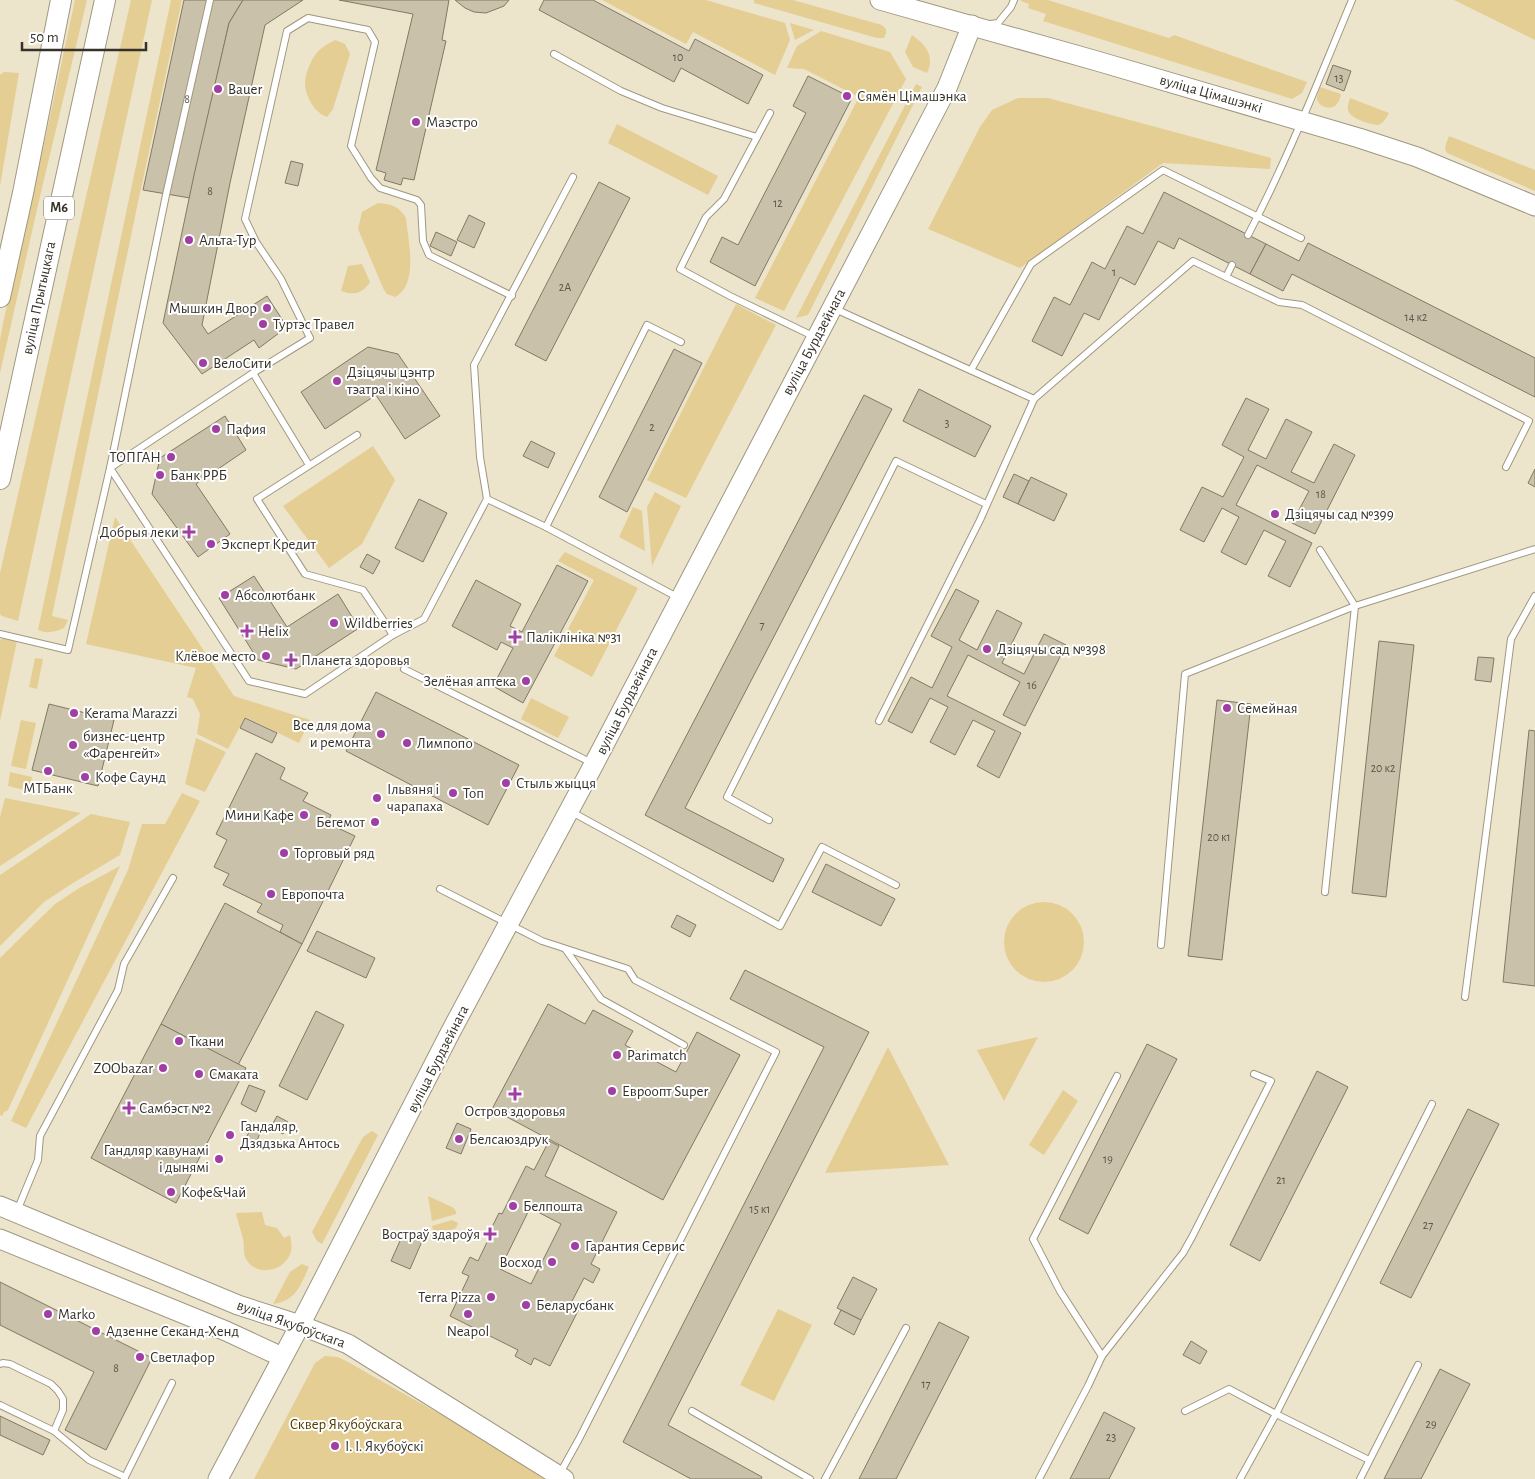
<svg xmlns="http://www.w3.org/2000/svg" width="1535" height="1479" viewBox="0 0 1535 1479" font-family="'Alegreya Sans',sans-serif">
	<rect width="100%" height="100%" fill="#ede4cc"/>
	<!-- green -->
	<g fill="#e4ce93">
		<polygon points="75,0 87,0 41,192 0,373 0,340 3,323 46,135"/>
		<polygon points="131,0 152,0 18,621 2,616 0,614 0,573"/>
		<path d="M 171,0 L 182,0 L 137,207 L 52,616 L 68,620 L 64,628 C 55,632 48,634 38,630 Z"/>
		<polygon points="602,0 706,0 785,23 790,40 775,75 693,32 686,44"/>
		<polygon points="754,0 793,0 882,25 886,29 886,33 884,38 877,38 754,3"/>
		<polygon points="1021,0 1048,0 1169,38 1174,35 1307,82 1302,93 1292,99 1043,21 1046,14 1028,8 1029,4 1021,1"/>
		<polygon points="1454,0 1535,0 1535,40"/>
		<polygon points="790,23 814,30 795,40"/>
		<polygon points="821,31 890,52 906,79 784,311 755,298 859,97 804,69 787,68 797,46"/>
		<path d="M 912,35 C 926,45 935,56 927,73 L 913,67 L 905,52 Z"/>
		<path d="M 335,40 L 345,44 L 350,54 L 333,109 L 327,117 C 315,113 305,96 305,83 C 305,74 311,60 316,54 C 321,47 328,44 335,40 Z"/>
		<polygon points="4,72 19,73 0,186 0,75"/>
		<polygon points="916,84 922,87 808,315 796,318"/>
		<path d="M 1320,87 L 1341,94 C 1340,98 1339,102 1336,105 C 1330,111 1317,106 1317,98 C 1317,95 1319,90 1320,87 Z"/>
		<polygon points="1018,98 1048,98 1271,158 1270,169 1163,163 1020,268 928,229 980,127 992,110"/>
		<path d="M 1350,98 L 1389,113 C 1386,118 1384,123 1378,125 C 1370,124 1350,119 1348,110 C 1347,106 1349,102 1350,98 Z"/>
		<polygon points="617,124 718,176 708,195 608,143"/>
		<path d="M 1449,136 L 1535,170 L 1535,191 L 1447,153 C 1443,147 1447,142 1449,136 Z"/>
		<path d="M 378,203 C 391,204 399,206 406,218 C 408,240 419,285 395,297 L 387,294 L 384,290 L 358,229 L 362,212 Z"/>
		<path d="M 362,264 L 370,282 C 363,293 354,296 341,291 L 348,266 Z"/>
		<polygon points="736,304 776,325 686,498 647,480"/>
		<polygon points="373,446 395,480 362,544 329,568 283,506"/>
		<polygon points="655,492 681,506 652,566 647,507"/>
		<polygon points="633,507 642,511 645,551 619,537"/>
		<polygon points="115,517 234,696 310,720 299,743 245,717 228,749 197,734 200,714 193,699 187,697 196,668 86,644"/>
		<polygon points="565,552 638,588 592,677 554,656 594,580 558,561"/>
		<polygon points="5,638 17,641 0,721 0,640"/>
		<polygon points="35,658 43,659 37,689 29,687"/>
		<polygon points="531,698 569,717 558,738 521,719"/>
		<polygon points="21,720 36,723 26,769 11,766"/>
		<polygon points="196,738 226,752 205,792 185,784"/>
		<polygon points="10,772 32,777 29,791 8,786"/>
		<polygon points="182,793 200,801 26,1128 11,1121 128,870 142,824 165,824"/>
		<polygon points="5,798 81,813 0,866 0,817"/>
		<polygon points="91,814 130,822 120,855 73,883 44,902 0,946 0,875"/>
		<polygon points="120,866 8,1110 4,1112 2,1116 0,1115 0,958 55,904 81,887"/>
		<circle cx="1044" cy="942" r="40"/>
		<polygon points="1038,1037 1004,1101 977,1050"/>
		<polygon points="888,1047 949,1165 825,1173"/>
		<polygon points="1063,1090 1078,1101 1044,1155 1029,1145"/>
		<polygon points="372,1131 378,1135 322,1244 317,1241 312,1232 363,1137"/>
		<polygon points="428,1196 454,1208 456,1212 456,1214 432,1221"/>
		<path d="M 262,1212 L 265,1225 L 277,1228 L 284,1238 L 290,1235 C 291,1241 293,1248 290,1254 C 284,1271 259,1276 248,1262 C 242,1255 245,1247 243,1239 C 241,1231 238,1222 236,1213 Z"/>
		<polygon points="452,1220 458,1223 456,1228 435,1236 432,1226"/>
		<path d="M 302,1264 L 309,1267 C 300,1286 296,1301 273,1304 L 290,1272 Z"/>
		<polygon points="778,1309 812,1325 774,1401 740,1385"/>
		<polygon points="325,1356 338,1357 348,1362 445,1417 500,1442 558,1479 254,1479 315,1363"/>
	</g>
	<!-- building -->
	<g fill="#c9c1a9" stroke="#817963" fill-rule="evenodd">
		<polygon points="184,0 243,0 229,23 190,198 143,190"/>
		<polygon points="243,0 303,0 265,25 230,183 202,325 208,334 267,296 287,327 259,348 254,340 202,374 163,323 194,175 229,23"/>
		<polygon points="339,0 449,0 442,40 446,41 414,180 403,178 401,185 384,180 386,173 376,170 413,14"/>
		<polygon points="455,0 509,0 504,6 486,13 474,12 465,8"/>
		<polygon points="544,0 593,0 689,51 695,39 763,75 748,104 681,68 674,82 539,10"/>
		<polygon points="1333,65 1351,71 1344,91 1326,84"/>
		<polygon points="808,76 852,98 755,286 710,262 722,237 738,245 806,113 793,106"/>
		<polygon points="291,161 303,164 298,186 285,183"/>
		<polygon points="599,182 630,198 546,361 515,345"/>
		<polygon points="1164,192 1266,244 1250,274 1179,238 1174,249 1158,241 1135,285 1120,277 1099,320 1084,313 1062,356 1032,341 1054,297 1070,305 1092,262 1105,269 1127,226 1143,234"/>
		<polygon points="469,215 485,223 474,248 457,240"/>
		<polygon points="436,232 457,242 451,256 430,246"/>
		<polygon points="1308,243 1535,358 1535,397 1292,274 1283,291 1250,274 1266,244 1299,261"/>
		<polygon points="368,347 398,354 440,416 405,439 376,395 325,429 301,392"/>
		<polygon points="674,349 702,363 627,512 599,497"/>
		<polygon points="919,389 991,426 975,457 903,421"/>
		<polygon points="864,395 892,409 685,808 784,859 773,882 645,815"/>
		<polygon points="1246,398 1269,409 1248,450 1266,459 1286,419 1312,432 1291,472 1314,483 1334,444 1355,455 1315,534 1292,523 1309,491 1257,465 1236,505 1312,543 1290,587 1268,576 1286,541 1264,530 1246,565 1221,552 1239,517 1222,508 1204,542 1180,530 1202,487 1223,497 1244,457 1222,445"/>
		<polygon points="225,416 246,450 196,484 230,534 198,557 152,494 160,458"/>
		<polygon points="531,441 555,453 548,468 523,456"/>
		<polygon points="1535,469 1535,487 1528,483"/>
		<polygon points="1014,474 1029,481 1018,504 1003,497"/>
		<polygon points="1031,477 1067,494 1054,521 1018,504"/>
		<polygon points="419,499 447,513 423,562 395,548"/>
		<polygon points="367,554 380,561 373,574 360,567"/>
		<polygon points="557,565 588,581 523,703 493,686 513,648 501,642 497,650 452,626 476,580 521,604 510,626 522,632"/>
		<polygon points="254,576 287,627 338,594 359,628 296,669 258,660 219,598"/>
		<polygon points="956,589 979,601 959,640 977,650 997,610 1022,623 1002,663 1024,674 1044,634 1066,645 1025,726 1003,715 1020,682 968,655 947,696 1021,733 999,778 977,766 995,731 973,720 955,755 930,742 948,707 930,698 912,733 888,721 911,677 932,688 952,647 931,636"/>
		<polygon points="1379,641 1414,645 1386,897 1352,893"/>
		<polygon points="1478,657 1494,658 1491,682 1475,680"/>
		<polygon points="376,692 519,765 488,825 346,751"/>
		<polygon points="1217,700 1251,704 1222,960 1188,956"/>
		<polygon points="49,704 114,720 98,786 32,770"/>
		<polygon points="245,718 277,733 272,743 240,728"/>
		<polygon points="1529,730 1535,731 1535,986 1503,982"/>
		<polygon points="256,753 285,768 280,779 308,793 303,801 331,815 327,823 355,836 302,944 280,932 283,925 257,912 262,904 223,885 229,874 214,867 227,840 216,834"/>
		<polygon points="826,864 895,899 881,926 812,892"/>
		<polygon points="225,903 302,944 238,1065 161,1024"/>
		<polygon points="677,915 696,925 690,937 671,927"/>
		<polygon points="317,931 375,958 366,978 307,951"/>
		<polygon points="745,970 869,1032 668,1425 762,1477 761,1479 691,1479 623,1442 824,1047 730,999"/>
		<polygon points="548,1004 585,1024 593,1010 633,1031 625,1045 676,1072 697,1032 740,1055 663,1200 492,1109"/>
		<polygon points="316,1011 344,1025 307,1100 279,1086"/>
		<polygon points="161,1024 246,1068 176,1203 91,1158"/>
		<polygon points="1147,1044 1177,1059 1088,1234 1059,1219"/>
		<polygon points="1317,1071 1348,1087 1260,1261 1230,1245"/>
		<polygon points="249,1085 265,1091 256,1112 241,1104"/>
		<polygon points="1468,1109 1499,1124 1411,1298 1380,1283"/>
		<polygon points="277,1116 288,1122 283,1134 271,1127"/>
		<polygon points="457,1123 471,1129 461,1154 446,1148"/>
		<polygon points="251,1128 260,1133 256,1143 246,1138"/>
		<path d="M 549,1141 L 559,1146 L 545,1176 L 617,1212 L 591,1264 L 600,1269 L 593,1283 L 584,1278 L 570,1305 L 579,1309 L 550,1366 L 534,1358 L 531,1365 L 515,1356 L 518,1350 L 450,1316 L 469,1276 L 462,1273 L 470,1257 L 478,1261 L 490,1236 L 488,1235 L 499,1213 L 502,1214 L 526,1166 L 534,1170 ZM 530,1208 L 561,1224 L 531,1284 L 500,1269 Z"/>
		<polygon points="404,1232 423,1239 410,1269 391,1261"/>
		<polygon points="853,1277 877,1289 861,1320 837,1308"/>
		<polygon points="0,1282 152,1358 106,1450 65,1430 94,1372 0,1325"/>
		<polygon points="841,1310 861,1320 854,1335 834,1324"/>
		<polygon points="939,1322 969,1337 896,1479 859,1479"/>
		<polygon points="1191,1341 1207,1351 1200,1364 1183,1355"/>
		<polygon points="1440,1369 1470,1384 1421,1479 1384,1479"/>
		<polygon points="1104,1412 1135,1428 1109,1479 1070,1479"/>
		<polygon points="0,1416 50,1440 43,1455 0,1435"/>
	</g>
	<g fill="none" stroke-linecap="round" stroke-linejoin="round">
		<!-- lane casing -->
		<g stroke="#9f9780" stroke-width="8">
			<g id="lane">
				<polyline points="210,0 166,195 110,468 249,681 305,694 393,635 424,619 487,499 480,457 474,365 573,177"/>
				<polyline points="990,24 998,23 1011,7 1014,0"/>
				<polyline points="554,54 621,91 662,108 757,137"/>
				<polyline points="770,113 724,199 706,217 680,269 730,296 815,337"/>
				<path d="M 1248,235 C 1288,159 1319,79 1352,0"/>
				<polyline points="1226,277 1279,302 1302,305 1529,421 1506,467"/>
				<polyline points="833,308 1034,399"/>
				<polyline points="971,370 1031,264 1163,170 1301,238"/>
				<polyline points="253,373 309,465"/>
				<polyline points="357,435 257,499 305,574 363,590 393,635"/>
				<polyline points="487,499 546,527 679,598"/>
				<polyline points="546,527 647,325 681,342"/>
				<polyline points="1320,550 1355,606 1325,892"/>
				<polyline points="0,634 68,650 110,468 253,373 310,338 281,279 256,242 245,219 287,31 308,18 368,30 375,42 351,146 371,178 380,188 417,200 421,205 423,241 429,255 512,296"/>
				<polyline points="404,669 592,763"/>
				<polyline points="879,721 980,520 1034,399 1193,261 1226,277 1232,265"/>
				<polyline points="570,811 780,926 822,847 896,885"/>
				<polyline points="769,820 727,797 896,461 986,504"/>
				<polyline points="440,889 542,941 628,969 635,980 776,1052 579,1439 559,1475"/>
				<polyline points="1161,945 1185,674 1355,606 1535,549"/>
				<polyline points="566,950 601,999 684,1045"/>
				<polyline points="1465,997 1511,639 1535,596"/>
				<polyline points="17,1211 38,1160 40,1136 118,990 124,964 173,878"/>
				<polyline points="1102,1356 1060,1291 1033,1239 1117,1076"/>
				<polyline points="0,1364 3,1363 10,1364 51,1384 58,1391 63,1399 63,1410 54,1431"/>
				<polyline points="0,1405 54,1431 89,1460 125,1477"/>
				<polyline points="692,1411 810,1479"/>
				<polyline points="1185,1411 1229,1389 1276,1414 1369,1460"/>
				<polyline points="124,1479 172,1383"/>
				<polyline points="825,1479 906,1328"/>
				<polyline points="1039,1479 1088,1386 1102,1356 1183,1253 1192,1237 1271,1081 1254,1074"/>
				<polyline points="1240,1479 1276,1414 1432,1104"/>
				<polyline points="1360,1479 1418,1365"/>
			</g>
		</g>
		<!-- secondary casing -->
		<g stroke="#9f9780" stroke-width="21">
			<g id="secondary">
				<polyline points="880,0 1097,61 1359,138 1417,157 1535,206"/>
				<polyline points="0,1206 238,1305 300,1325 348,1344 564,1479"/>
				<polyline points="0,1239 226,1331 282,1357"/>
				<polyline points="218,1479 300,1325 450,1033 594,764 947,88 972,25"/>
			</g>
		</g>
		<!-- primary casing -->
		<g stroke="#9f9780" stroke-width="22">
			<g id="primary">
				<polyline points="0,297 23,193 61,0"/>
				<polyline points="0,479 105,0"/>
			</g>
		</g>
		<!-- lane -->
		<use href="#lane" stroke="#fff" stroke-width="6"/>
		<!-- secondary -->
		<use href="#secondary" stroke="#fff" stroke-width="19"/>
		<!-- primary -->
		<use href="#primary" stroke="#fff" stroke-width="20"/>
	</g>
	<!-- markers -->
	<g fill="#a13ea4" stroke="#fff" stroke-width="2">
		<circle cx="218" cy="89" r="5"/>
		<circle cx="847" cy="96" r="5"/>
		<circle cx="416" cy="122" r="5"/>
		<circle cx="189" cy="240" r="5"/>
		<circle cx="267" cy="308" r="5"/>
		<circle cx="263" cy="324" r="5"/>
		<circle cx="203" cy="363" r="5"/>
		<circle cx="337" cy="381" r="5"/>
		<circle cx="216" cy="429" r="5"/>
		<circle cx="171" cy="457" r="5"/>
		<circle cx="160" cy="475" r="5"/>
		<circle cx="1275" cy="514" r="5"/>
		<path d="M186.5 524.5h5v5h5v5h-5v5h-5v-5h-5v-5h5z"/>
		<circle cx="211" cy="544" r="5"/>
		<circle cx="225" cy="595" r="5"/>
		<circle cx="334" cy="623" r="5"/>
		<path d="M244.5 623.5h5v5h5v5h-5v5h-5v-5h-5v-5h5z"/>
		<path d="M512.5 629.5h5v5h5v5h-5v5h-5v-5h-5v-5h5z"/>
		<circle cx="987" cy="649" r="5"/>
		<circle cx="266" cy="656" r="5"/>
		<path d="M288.5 652.5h5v5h5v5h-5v5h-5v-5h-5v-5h5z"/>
		<circle cx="526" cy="681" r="5"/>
		<circle cx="1227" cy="708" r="5"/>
		<circle cx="74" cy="713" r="5"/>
		<circle cx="381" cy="734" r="5"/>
		<circle cx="407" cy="743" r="5"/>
		<circle cx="73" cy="745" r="5"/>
		<circle cx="48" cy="771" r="5"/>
		<circle cx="85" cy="777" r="5"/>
		<circle cx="506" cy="783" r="5"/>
		<circle cx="453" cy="793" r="5"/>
		<circle cx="377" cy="798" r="5"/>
		<circle cx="304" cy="815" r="5"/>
		<circle cx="375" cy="822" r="5"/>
		<circle cx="284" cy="853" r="5"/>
		<circle cx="271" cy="894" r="5"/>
		<circle cx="179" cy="1041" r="5"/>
		<circle cx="617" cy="1055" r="5"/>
		<circle cx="163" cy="1068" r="5"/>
		<circle cx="199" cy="1074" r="5"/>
		<circle cx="612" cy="1091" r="5"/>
		<path d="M512.5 1086.5h5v5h5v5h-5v5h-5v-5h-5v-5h5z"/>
		<path d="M126.5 1100.5h5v5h5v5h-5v5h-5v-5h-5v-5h5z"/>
		<circle cx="230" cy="1135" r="5"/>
		<circle cx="459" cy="1139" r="5"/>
		<circle cx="219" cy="1159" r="5"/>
		<circle cx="171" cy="1192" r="5"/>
		<circle cx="513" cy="1206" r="5"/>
		<path d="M487.5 1226.5h5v5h5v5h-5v5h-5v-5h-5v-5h5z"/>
		<circle cx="575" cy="1246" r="5"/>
		<circle cx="552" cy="1262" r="5"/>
		<circle cx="491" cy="1297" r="5"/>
		<circle cx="526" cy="1305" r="5"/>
		<circle cx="48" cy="1314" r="5"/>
		<circle cx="468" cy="1314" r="5"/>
		<circle cx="96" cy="1331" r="5"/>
		<circle cx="140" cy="1357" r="5"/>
		<circle cx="335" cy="1446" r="5"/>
	</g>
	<g text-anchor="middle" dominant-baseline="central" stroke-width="4" stroke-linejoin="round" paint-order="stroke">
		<!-- number labels -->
		<g font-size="12" fill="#5b5649">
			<text x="678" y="57">10</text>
			<text x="1339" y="78">13</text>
			<text x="187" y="99">8</text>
			<text x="210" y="191">8</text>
			<text x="778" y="203">12</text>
			<text x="1114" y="272">1</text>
			<text x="565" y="287">2А</text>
			<text x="1416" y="317">14 к2</text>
			<text x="947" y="423">3</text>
			<text x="652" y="427">2</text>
			<text x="1321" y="494">18</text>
			<text x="762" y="625">7</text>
			<text x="1032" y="685">16</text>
			<text x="1383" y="768">20 к2</text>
			<text x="1219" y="837">20 к1</text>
			<text x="1108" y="1159">19</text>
			<text x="1281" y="1180">21</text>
			<text x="760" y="1209">15 к1</text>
			<text x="1428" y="1225">27</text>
			<text x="116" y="1368">8</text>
			<text x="926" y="1384">17</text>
			<text x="1431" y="1424">29</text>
			<text x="1111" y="1437">23</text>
		</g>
		<!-- shield labels -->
		<rect fill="#fff" stroke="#727069" stroke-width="1" x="44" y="196.5" width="30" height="23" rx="4"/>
		<g font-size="14" font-weight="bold" fill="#363229">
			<text x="59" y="208">М6</text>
		</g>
		<!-- poi labels -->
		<g font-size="15" fill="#363229" stroke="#fff" text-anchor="start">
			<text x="228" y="89">Bauer</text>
			<text x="857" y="96">Сямён Цімашэнка</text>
			<text x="426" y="122">Маэстро</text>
			<text x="199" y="240">Альта-Тур</text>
			<text x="257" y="308" text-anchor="end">Мышкин Двор</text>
			<text x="273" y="324">Туртэс Травел</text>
			<text x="213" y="363">ВелоСити</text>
			<text x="347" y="372">Дзіцячы цэнтр<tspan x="347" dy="17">тэатра і кіно</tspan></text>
			<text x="226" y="429">Пафия</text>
			<text x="161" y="457" text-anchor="end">ТОПГАН</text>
			<text x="170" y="475">Банк РРБ</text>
			<text x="1285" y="514">Дзіцячы сад №399</text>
			<text x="179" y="532" text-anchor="end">Добрыя леки</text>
			<text x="221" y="544">Эксперт Кредит</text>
			<text x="235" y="595">Абсолютбанк</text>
			<text x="344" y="623">Wildberries</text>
			<text x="258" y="631">Helix</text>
			<text x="526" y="637">Паліклініка №31</text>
			<text x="997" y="649">Дзіцячы сад №398</text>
			<text x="256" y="656" text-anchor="end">Клёвое место</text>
			<text x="301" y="660">Планета здоровья</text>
			<text x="516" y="681" text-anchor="end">Зелёная аптека</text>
			<text x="1237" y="708">Семейная</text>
			<text x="84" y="713">Kerama Marazzi</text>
			<text x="371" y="725" text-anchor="end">Все для дома<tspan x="371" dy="17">и ремонта</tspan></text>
			<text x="83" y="736">бизнес-центр<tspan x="83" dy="17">«Фаренгейт»</tspan></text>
			<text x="417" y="743">Лимпопо</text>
			<text x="95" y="777">Кофе Саунд</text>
			<text x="516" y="783">Стыль жыцця</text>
			<text x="48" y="788" text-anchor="middle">МТБанк</text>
			<text x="387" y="789">Ільвяня і<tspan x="387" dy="17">чарапаха</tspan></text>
			<text x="463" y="793">Топ</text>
			<text x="294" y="815" text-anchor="end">Мини Кафе</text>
			<text x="365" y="822" text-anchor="end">Бегемот</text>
			<text x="294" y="853">Торговый ряд</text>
			<text x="281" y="894">Европочта</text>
			<text x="189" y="1041">Ткани</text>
			<text x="627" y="1055">Parimatch</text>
			<text x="153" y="1068" text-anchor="end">ZOObazar</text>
			<text x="209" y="1074">Смаката</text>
			<text x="622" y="1091">Евроопт Super</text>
			<text x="139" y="1108">Самбэст №2</text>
			<text x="515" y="1111" text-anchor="middle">Остров здоровья</text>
			<text x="240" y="1126">Гандаляр,<tspan x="240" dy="17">Дзядзька Антось</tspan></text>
			<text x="469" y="1139">Белсаюздрук</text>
			<text x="209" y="1150" text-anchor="end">Гандляр кавунамі<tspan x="209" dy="17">і дынямі</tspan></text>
			<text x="181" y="1192">Кофе&amp;Чай</text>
			<text x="523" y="1206">Белпошта</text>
			<text x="480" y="1234" text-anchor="end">Востраў здароўя</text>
			<text x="585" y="1246">Гарантия Сервис</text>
			<text x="542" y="1262" text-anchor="end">Восход</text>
			<text x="481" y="1297" text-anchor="end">Terra Pizza</text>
			<text x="536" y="1305">Беларусбанк</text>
			<text x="58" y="1314">Marko</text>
			<text x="106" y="1331">Адзенне Секанд-Хенд</text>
			<text x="468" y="1331" text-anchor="middle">Neapol</text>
			<text x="150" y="1357">Светлафор</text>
			<text x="345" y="1446">І. І. Якубоўскі</text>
		</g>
		<!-- street labels -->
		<g font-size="15" fill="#363229" stroke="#fff">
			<text transform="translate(1211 94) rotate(16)">вуліца Цімашэнкі</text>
			<text transform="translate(39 298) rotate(-78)">вуліца Прытыцкага</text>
			<text transform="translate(814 342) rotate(-62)">вуліца Бурдзейнага</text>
			<text transform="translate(627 701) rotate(-63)">вуліца Бурдзейнага</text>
			<text transform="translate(438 1059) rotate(-63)">вуліца Бурдзейнага</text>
			<text transform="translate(291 1324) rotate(20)">вуліца Якубоўскага</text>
		</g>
		<!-- park labels -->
		<g font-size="15" fill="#4f3e02" stroke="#fff">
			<text x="346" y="1424">Сквер Якубоўскага</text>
		</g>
	</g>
	<!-- scale -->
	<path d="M22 42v8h124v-8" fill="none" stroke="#363229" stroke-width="2.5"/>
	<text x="30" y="42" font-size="15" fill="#363229" stroke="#ffffff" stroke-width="4" paint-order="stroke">50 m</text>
</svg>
